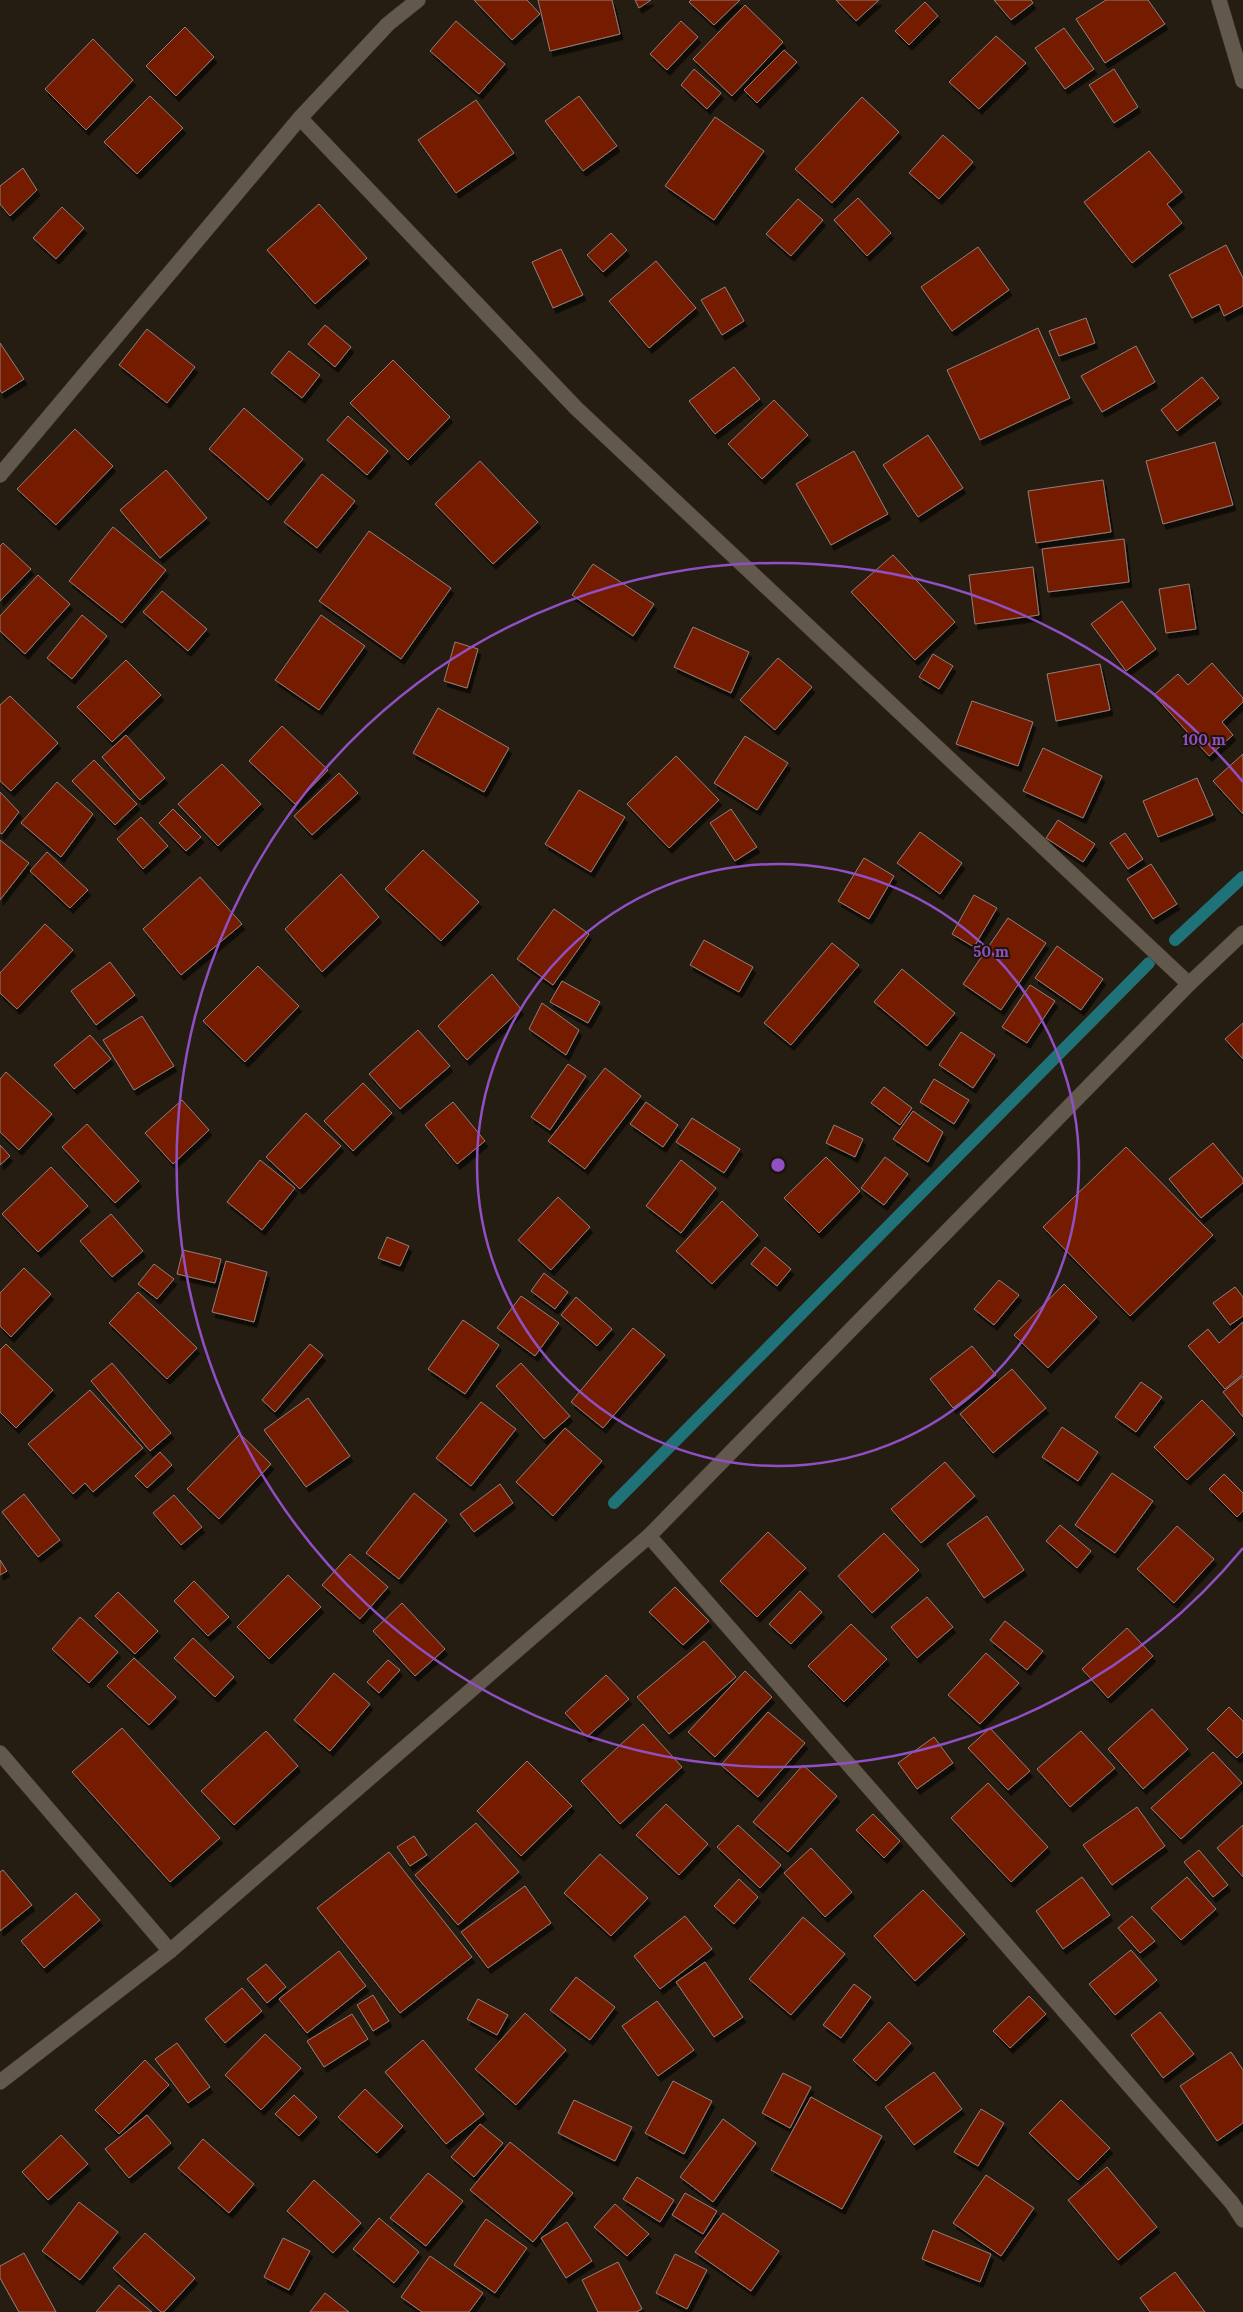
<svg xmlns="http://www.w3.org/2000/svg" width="1243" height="2312" viewBox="0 0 1243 2312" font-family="Lora,serif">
	<defs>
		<filter id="shadow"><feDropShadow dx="3" dy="5.5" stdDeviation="0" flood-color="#0009"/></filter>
	</defs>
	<rect width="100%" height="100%" fill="#261d12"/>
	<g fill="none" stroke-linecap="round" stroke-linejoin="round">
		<!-- stream -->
		<g stroke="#207279" stroke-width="12">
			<polyline points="1175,940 1243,877"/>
			<polyline points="614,1503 1149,963"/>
		</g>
	</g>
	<!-- building -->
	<g fill="#741c02" stroke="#917f7a" filter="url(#shadow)">
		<polygon points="474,0 527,0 540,14 512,40"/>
		<polygon points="538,0 612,0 620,34 550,51"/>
		<polygon points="635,0 651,0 639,8"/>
		<polygon points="691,0 740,0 714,25 689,2"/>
		<polygon points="836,0 879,0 856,21"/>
		<polygon points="994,0 1031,0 1033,3 1011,20"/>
		<polygon points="1106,0 1148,0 1165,24 1105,63 1076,19"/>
		<polygon points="925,2 938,16 909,45 895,31"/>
		<polygon points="745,5 783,42 732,96 693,59"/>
		<polygon points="456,21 505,64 479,94 430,51"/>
		<polygon points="681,21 698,37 667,70 650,54"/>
		<polygon points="185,27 214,57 176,96 146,66"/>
		<polygon points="1064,28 1094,69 1065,89 1035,48"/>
		<polygon points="996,36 1026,63 979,109 949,82"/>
		<polygon points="93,39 133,80 86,130 45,89"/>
		<polygon points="784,50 797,62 757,103 744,90"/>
		<polygon points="694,69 721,93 707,109 681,85"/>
		<polygon points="1114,69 1138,107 1114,123 1089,85"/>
		<polygon points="150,96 183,128 137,174 104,142"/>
		<polygon points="579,96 617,146 583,171 545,121"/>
		<polygon points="862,97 899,132 832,203 795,169"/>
		<polygon points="476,100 514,153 456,193 418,140"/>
		<polygon points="715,117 764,151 714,220 665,186"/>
		<polygon points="943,135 973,162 939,199 909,173"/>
		<polygon points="1149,151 1182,192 1167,204 1182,223 1132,263 1084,202"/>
		<polygon points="23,168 37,190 10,216 0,204 0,186"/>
		<polygon points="858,198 891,233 867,256 834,220"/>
		<polygon points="798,199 823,220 791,256 766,234"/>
		<polygon points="319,204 367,258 315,304 267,250"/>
		<polygon points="62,207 84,228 56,259 33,238"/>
		<polygon points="611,233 627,250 603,272 587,255"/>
		<polygon points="1226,245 1243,278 1243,306 1224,316 1219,304 1192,318 1169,275"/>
		<polygon points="978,247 1009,290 952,331 921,287"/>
		<polygon points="561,249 583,295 553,308 532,262"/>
		<polygon points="656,261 696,308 649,348 609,301"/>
		<polygon points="725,287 744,321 722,335 701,300"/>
		<polygon points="1086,318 1095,343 1059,356 1049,331"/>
		<polygon points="325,325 351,347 335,367 308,344"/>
		<polygon points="1038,328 1070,398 980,440 947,370"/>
		<polygon points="147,329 195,367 167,403 119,365"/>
		<polygon points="0,343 24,379 2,393 0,390"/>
		<polygon points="1136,346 1155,382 1102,412 1081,376"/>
		<polygon points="289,351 320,375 302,398 271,373"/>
		<polygon points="393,360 450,417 408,460 350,403"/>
		<polygon points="734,367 760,399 715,434 689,401"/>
		<polygon points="1202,377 1219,398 1177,431 1161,410"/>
		<polygon points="774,400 808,435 762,479 728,444"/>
		<polygon points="244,408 303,459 268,500 209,449"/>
		<polygon points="348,416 388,451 367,475 327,440"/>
		<polygon points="75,429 113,466 56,525 17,489"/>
		<polygon points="928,435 963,488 918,517 883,465"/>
		<polygon points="1215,442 1233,505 1163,524 1146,461"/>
		<polygon points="854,451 888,514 831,545 796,484"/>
		<polygon points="480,461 538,522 493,564 435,504"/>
		<polygon points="166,470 207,518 160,558 120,510"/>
		<polygon points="322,474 355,501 317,548 284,522"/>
		<polygon points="1103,480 1111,532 1036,543 1028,491"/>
		<polygon points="113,527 166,570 122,623 69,581"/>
		<polygon points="369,531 451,588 401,659 319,601"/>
		<polygon points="1124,539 1129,582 1048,592 1042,549"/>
		<polygon points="3,543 31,569 0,601 0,546"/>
		<polygon points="893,555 955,622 915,660 851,592"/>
		<polygon points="593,564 654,604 633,636 572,595"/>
		<polygon points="1033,567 1039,615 975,624 969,575"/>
		<polygon points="38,575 70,604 25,654 0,631 0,616"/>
		<polygon points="1189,584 1196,629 1166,633 1159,589"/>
		<polygon points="162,591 207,629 188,651 143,612"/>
		<polygon points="1122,601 1156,649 1126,671 1091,624"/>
		<polygon points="82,615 107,636 72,679 47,658"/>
		<polygon points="321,615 365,646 319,710 275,680"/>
		<polygon points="693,627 749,652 731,693 674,667"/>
		<polygon points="455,642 478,649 467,688 444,681"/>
		<polygon points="933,654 953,666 939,689 919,677"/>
		<polygon points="778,658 812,687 775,730 740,700"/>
		<polygon points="126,660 161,695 112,742 77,707"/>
		<polygon points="1212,663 1243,698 1243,702 1222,722 1233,735 1209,756 1154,695 1178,674 1188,685"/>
		<polygon points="1100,664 1110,710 1056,721 1047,674"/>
		<polygon points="10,696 58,743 11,791 0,781 0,705"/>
		<polygon points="972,701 1033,722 1018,766 956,744"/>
		<polygon points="438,708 509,748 484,792 413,753"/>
		<polygon points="282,726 328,770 295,804 249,761"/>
		<polygon points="126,735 165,778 140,800 102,757"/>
		<polygon points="745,736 788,763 757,810 714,783"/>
		<polygon points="1043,748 1102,776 1083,818 1023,791"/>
		<polygon points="1243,754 1243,814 1213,781"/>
		<polygon points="676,756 719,800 669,848 627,804"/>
		<polygon points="94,760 137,804 115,825 72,781"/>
		<polygon points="222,764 261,804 218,846 178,804"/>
		<polygon points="339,773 358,793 312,835 294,816"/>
		<polygon points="1197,778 1213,815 1158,837 1143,801"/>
		<polygon points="57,782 93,814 61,857 21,823"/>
		<polygon points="579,790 625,817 591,872 545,844"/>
		<polygon points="0,792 19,812 2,834 0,833"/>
		<polygon points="173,809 201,837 186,851 159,823"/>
		<polygon points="731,809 757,847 735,861 710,823"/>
		<polygon points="141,817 168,846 143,869 117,839"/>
		<polygon points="1058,820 1095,844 1083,862 1046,838"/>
		<polygon points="920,832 962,863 940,894 897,863"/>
		<polygon points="1125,833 1143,859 1128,869 1110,843"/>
		<polygon points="0,840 29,863 0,900"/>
		<polygon points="423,850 479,902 441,941 385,889"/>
		<polygon points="47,852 88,890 70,908 30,871"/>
		<polygon points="864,858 894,876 869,919 838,901"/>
		<polygon points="1151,864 1177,904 1153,919 1127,879"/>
		<polygon points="341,874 379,917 322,972 285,929"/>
		<polygon points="200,877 242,924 181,975 143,929"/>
		<polygon points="974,895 997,908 974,947 952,934"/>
		<polygon points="554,909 589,934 553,985 517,959"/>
		<polygon points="1008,918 1046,943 1001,1010 963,984"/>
		<polygon points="45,924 73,950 17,1009 0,993 0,973"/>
		<polygon points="704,940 753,967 739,992 690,965"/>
		<polygon points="832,943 859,965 791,1045 764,1023"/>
		<polygon points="1057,946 1103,979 1081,1010 1035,978"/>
		<polygon points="110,962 135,995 96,1025 71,991"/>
		<polygon points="258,966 299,1006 245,1062 203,1021"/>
		<polygon points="902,969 955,1013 927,1046 874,1002"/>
		<polygon points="492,974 521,1009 467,1060 438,1026"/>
		<polygon points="562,981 600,1002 588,1023 550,1002"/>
		<polygon points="1030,985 1055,1001 1027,1043 1002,1027"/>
		<polygon points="542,1003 579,1030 566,1055 529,1029"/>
		<polygon points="142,1016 174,1066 134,1090 103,1040"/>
		<polygon points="1243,1023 1243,1059 1225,1039"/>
		<polygon points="418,1030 450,1066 400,1109 369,1074"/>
		<polygon points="961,1032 995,1055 973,1088 939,1065"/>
		<polygon points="90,1035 111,1059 74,1089 54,1065"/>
		<polygon points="568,1064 586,1076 550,1130 531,1117"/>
		<polygon points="605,1068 641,1096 585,1169 548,1141"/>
		<polygon points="6,1072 52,1114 19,1150 0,1132 0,1079"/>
		<polygon points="934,1079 969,1100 954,1124 920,1102"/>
		<polygon points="363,1083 392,1113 353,1151 324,1121"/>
		<polygon points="884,1087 912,1108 900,1125 871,1103"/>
		<polygon points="182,1100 209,1130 173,1164 145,1133"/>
		<polygon points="453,1102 485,1141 457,1164 425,1125"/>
		<polygon points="646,1102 678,1125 663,1147 630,1124"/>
		<polygon points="913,1111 943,1132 928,1162 893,1139"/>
		<polygon points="306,1113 341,1146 300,1189 266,1157"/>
		<polygon points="692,1118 740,1149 724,1173 676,1142"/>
		<polygon points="87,1124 139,1181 115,1203 62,1147"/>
		<polygon points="834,1125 863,1139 855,1157 826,1143"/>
		<polygon points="1213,1143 1243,1179 1243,1183 1201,1218 1169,1179"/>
		<polygon points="0,1145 10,1156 0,1165"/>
		<polygon points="1126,1147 1213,1235 1130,1316 1043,1227"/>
		<polygon points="826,1157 860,1191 819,1233 784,1198"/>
		<polygon points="885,1157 908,1174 884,1205 861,1188"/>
		<polygon points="260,1160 295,1188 262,1230 227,1202"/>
		<polygon points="681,1160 716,1188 681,1233 646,1206"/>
		<polygon points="51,1167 88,1206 38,1252 2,1214"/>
		<polygon points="558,1197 590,1227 551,1270 518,1240"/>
		<polygon points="722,1201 758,1235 712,1284 676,1251"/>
		<polygon points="111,1214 143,1251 112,1277 80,1241"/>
		<polygon points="387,1237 409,1246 400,1266 378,1258"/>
		<polygon points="765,1247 791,1269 777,1286 751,1264"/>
		<polygon points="183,1250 221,1259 215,1283 177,1274"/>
		<polygon points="226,1261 267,1272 254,1322 212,1312"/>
		<polygon points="154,1264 174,1279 157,1299 138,1284"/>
		<polygon points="24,1268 51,1294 11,1337 0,1326 0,1293"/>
		<polygon points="544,1273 568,1292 555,1309 531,1291"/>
		<polygon points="999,1280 1019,1295 994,1325 974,1309"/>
		<polygon points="1064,1284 1097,1317 1048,1368 1014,1335"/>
		<polygon points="1235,1287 1243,1297 1243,1316 1230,1325 1213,1303"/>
		<polygon points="138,1292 197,1348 167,1379 109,1323"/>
		<polygon points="521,1296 559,1323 535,1356 497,1328"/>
		<polygon points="576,1297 612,1329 597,1346 561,1315"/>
		<polygon points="463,1320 499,1345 465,1394 428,1369"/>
		<polygon points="1243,1322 1243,1374 1225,1389 1188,1346 1208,1329 1219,1343"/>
		<polygon points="633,1328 665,1355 603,1428 571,1402"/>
		<polygon points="6,1344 53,1390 16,1428 0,1412 0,1350"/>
		<polygon points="310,1344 323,1355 275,1412 262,1400"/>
		<polygon points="972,1346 996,1375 953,1408 930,1379"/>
		<polygon points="112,1363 171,1433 150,1451 91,1381"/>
		<polygon points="521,1363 570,1416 544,1439 496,1386"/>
		<polygon points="1012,1369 1046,1408 993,1453 960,1414"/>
		<polygon points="1243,1376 1243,1417 1223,1392"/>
		<polygon points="1141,1382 1162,1397 1136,1432 1115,1417"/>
		<polygon points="90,1390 143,1448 93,1492 85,1483 73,1494 28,1444"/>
		<polygon points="308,1398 350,1456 306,1487 264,1430"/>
		<polygon points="1202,1400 1235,1434 1187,1480 1154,1447"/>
		<polygon points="481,1402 516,1429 471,1486 436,1458"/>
		<polygon points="1062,1427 1098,1452 1078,1481 1042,1457"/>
		<polygon points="565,1428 602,1461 553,1516 516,1482"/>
		<polygon points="240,1434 271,1464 219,1519 187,1489"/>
		<polygon points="160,1452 172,1465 147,1488 135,1476"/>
		<polygon points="945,1462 975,1496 921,1543 891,1509"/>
		<polygon points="1112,1473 1153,1501 1115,1553 1075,1525"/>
		<polygon points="1224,1474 1243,1493 1243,1511 1237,1517 1209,1489"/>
		<polygon points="500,1484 513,1503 474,1532 460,1514"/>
		<polygon points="414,1493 447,1520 399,1579 366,1553"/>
		<polygon points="24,1494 60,1540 38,1557 2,1512"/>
		<polygon points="174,1495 202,1527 181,1545 153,1513"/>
		<polygon points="987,1516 1024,1570 984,1598 947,1544"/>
		<polygon points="1060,1525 1091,1551 1077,1568 1046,1541"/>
		<polygon points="1177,1526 1214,1559 1174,1603 1137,1569"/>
		<polygon points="768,1532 806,1568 757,1617 720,1581"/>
		<polygon points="884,1533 919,1570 872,1613 838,1576"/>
		<polygon points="350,1554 388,1587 360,1619 322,1585"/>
		<polygon points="0,1560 7,1571 0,1575"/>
		<polygon points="288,1575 321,1607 269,1659 237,1627"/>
		<polygon points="194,1581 229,1617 208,1636 174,1601"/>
		<polygon points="675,1587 709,1621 683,1645 649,1612"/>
		<polygon points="800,1591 822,1612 791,1644 769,1624"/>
		<polygon points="118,1592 158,1631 135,1654 95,1616"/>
		<polygon points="927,1597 953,1627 917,1658 891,1627"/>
		<polygon points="402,1603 445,1649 415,1676 373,1631"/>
		<polygon points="80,1617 118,1652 89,1683 52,1649"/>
		<polygon points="1005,1621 1043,1651 1027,1670 990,1640"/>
		<polygon points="851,1624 887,1659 844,1702 808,1666"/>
		<polygon points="1127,1628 1153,1656 1108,1698 1082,1669"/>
		<polygon points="193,1638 234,1677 215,1697 174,1658"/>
		<polygon points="704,1641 736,1677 669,1734 637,1697"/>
		<polygon points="986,1653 1019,1683 980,1724 948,1695"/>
		<polygon points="134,1658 176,1697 149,1725 107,1686"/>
		<polygon points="388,1660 400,1670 379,1693 367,1682"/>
		<polygon points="745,1671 772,1697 715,1757 688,1732"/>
		<polygon points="334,1673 370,1704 330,1751 294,1720"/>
		<polygon points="606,1675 629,1699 587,1737 565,1713"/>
		<polygon points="1229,1707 1243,1721 1243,1752 1237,1758 1207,1729"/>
		<polygon points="1152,1709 1188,1749 1143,1789 1108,1749"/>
		<polygon points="768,1712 805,1743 758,1797 721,1765"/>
		<polygon points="643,1724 682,1767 620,1824 581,1781"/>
		<polygon points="122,1728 220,1838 170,1882 72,1772"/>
		<polygon points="990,1728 1030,1771 1008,1790 968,1748"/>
		<polygon points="266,1731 298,1766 234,1825 201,1791"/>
		<polygon points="1081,1731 1115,1768 1070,1807 1037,1769"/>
		<polygon points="934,1737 953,1763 917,1789 898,1763"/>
		<polygon points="1213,1752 1242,1783 1181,1839 1151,1808"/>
		<polygon points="527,1761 572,1806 521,1856 477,1811"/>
		<polygon points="803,1765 837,1796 788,1852 753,1822"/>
		<polygon points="988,1783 1048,1847 1011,1882 951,1818"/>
		<polygon points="666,1804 708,1844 679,1875 636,1835"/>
		<polygon points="1137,1807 1165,1846 1112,1885 1083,1845"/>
		<polygon points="873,1814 900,1841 884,1858 856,1830"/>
		<polygon points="476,1823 519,1872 458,1925 415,1875"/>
		<polygon points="738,1825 781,1865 760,1888 717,1847"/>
		<polygon points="1243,1825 1243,1877 1217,1848"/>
		<polygon points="414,1836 427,1855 410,1866 397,1847"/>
		<polygon points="811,1848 852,1892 825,1917 784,1873"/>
		<polygon points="1199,1850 1228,1885 1213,1897 1184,1862"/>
		<polygon points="389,1852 472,1957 400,2013 317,1908"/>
		<polygon points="600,1854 648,1898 611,1936 564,1893"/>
		<polygon points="3,1870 32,1905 0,1931 0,1872"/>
		<polygon points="1082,1877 1110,1915 1063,1949 1036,1911"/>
		<polygon points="1187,1877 1216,1909 1181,1940 1151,1908"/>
		<polygon points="739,1879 758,1897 734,1924 714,1906"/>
		<polygon points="525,1886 551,1923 488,1968 461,1932"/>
		<polygon points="923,1890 965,1934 915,1981 874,1936"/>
		<polygon points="76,1893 100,1920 44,1968 21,1941"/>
		<polygon points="685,1916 712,1949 660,1989 634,1956"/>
		<polygon points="1132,1916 1155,1941 1140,1953 1118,1928"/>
		<polygon points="803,1917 845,1954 791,2015 749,1979"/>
		<polygon points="1131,1950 1157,1980 1115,2015 1089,1984"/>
		<polygon points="339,1951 366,1986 307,2033 279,1999"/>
		<polygon points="705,1962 743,2017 714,2037 676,1982"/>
		<polygon points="266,1964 286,1987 267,2003 247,1979"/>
		<polygon points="576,1977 615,2007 590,2040 550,2010"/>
		<polygon points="854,1984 871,1997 841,2038 823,2025"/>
		<polygon points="242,1988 262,2011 225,2043 205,2019"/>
		<polygon points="373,1995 389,2021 373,2031 357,2005"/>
		<polygon points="1029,1996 1046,2014 1010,2048 993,2031"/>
		<polygon points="478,1999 508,2015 497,2035 467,2019"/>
		<polygon points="657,2001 694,2050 658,2076 622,2026"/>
		<polygon points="1160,2012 1194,2054 1163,2078 1131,2035"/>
		<polygon points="525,2013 566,2050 516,2105 475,2069"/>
		<polygon points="352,2014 368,2039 324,2067 307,2041"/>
		<polygon points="889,2022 911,2043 876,2081 853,2060"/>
		<polygon points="265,2034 301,2068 261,2110 225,2075"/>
		<polygon points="423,2040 484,2114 446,2144 385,2072"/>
		<polygon points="177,2043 210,2087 188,2103 155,2059"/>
		<polygon points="1231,2052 1243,2070 1243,2123 1217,2141 1180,2086"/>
		<polygon points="145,2060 169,2085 119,2134 95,2110"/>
		<polygon points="934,2072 962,2109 914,2145 885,2107"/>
		<polygon points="783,2073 811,2087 790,2128 762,2113"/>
		<polygon points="673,2081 712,2101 684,2154 645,2133"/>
		<polygon points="365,2089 403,2126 377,2153 338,2117"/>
		<polygon points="294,2095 317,2117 299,2136 275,2114"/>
		<polygon points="811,2097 882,2136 842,2209 771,2170"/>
		<polygon points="574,2100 632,2127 615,2161 558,2133"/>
		<polygon points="1061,2100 1110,2148 1078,2180 1029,2133"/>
		<polygon points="981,2109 1004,2123 978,2166 954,2152"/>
		<polygon points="147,2115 171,2143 129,2178 105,2149"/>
		<polygon points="723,2119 756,2143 713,2202 680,2177"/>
		<polygon points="480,2124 503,2143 474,2177 451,2157"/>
		<polygon points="61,2135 88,2164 48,2200 22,2172"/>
		<polygon points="203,2139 254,2184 229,2213 178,2168"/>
		<polygon points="510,2142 573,2193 533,2242 470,2190"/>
		<polygon points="1107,2167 1157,2227 1118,2260 1068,2200"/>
		<polygon points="428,2173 463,2201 426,2246 390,2218"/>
		<polygon points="986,2175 1034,2208 1001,2256 953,2223"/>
		<polygon points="637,2177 674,2200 660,2222 623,2199"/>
		<polygon points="314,2180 361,2223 333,2253 287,2211"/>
		<polygon points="685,2193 717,2211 703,2234 672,2215"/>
		<polygon points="79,2202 118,2232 80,2280 42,2251"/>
		<polygon points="615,2204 649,2234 627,2256 594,2227"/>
		<polygon points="723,2213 779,2251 751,2291 695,2252"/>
		<polygon points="379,2218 419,2252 394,2283 353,2249"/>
		<polygon points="486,2219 527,2248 495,2293 454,2265"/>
		<polygon points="567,2222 592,2261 566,2278 541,2238"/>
		<polygon points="933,2230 991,2254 980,2282 922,2259"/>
		<polygon points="145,2233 195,2278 164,2312 161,2312 113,2268"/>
		<polygon points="283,2238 310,2251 289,2290 264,2277"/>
		<polygon points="24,2253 56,2312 19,2312 0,2278 0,2266"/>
		<polygon points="675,2254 707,2270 687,2309 656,2293"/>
		<polygon points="430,2256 483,2293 469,2312 422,2312 401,2297"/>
		<polygon points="618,2262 642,2309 636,2312 598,2312 582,2280"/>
		<polygon points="1175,2272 1205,2312 1150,2312 1140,2298"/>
		<polygon points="119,2285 152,2312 96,2312"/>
		<polygon points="325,2293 349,2312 310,2312"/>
	</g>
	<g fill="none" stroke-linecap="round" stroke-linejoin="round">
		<!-- street casing -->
		<g stroke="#3e3630" stroke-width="16">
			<g id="street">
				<polyline points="300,118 576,408 1189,984"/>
				<polyline points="0,475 300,118 388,24 418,0"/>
				<polyline points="649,1536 1232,2203 1243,2220"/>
			</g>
		</g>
		<!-- secondary casing -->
		<g stroke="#3e3630" stroke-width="16">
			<g id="secondary">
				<polyline points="1219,0 1243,81"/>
				<polyline points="0,1753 170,1951"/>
				<polyline points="0,2082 170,1951 649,1536 1189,984 1243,933"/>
			</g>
		</g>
		<!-- street -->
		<use href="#street" stroke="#62584b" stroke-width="15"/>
		<!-- secondary -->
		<use href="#secondary" stroke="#62584b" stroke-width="15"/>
	</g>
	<!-- distance rings -->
	<g fill="none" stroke="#9050c4" stroke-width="2.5">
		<circle cx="778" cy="1165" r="301"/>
		<path d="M1243 1548A602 602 0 1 1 1243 782"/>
	</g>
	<circle cx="778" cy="1165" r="8" fill="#9050c4" stroke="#1c1409" stroke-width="2.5"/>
	<g font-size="15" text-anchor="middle" font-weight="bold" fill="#9050c4" stroke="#1c1409" stroke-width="4" stroke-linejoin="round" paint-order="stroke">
		<text x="1204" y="745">100 m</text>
		<text x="991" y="957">50 m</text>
	</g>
</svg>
